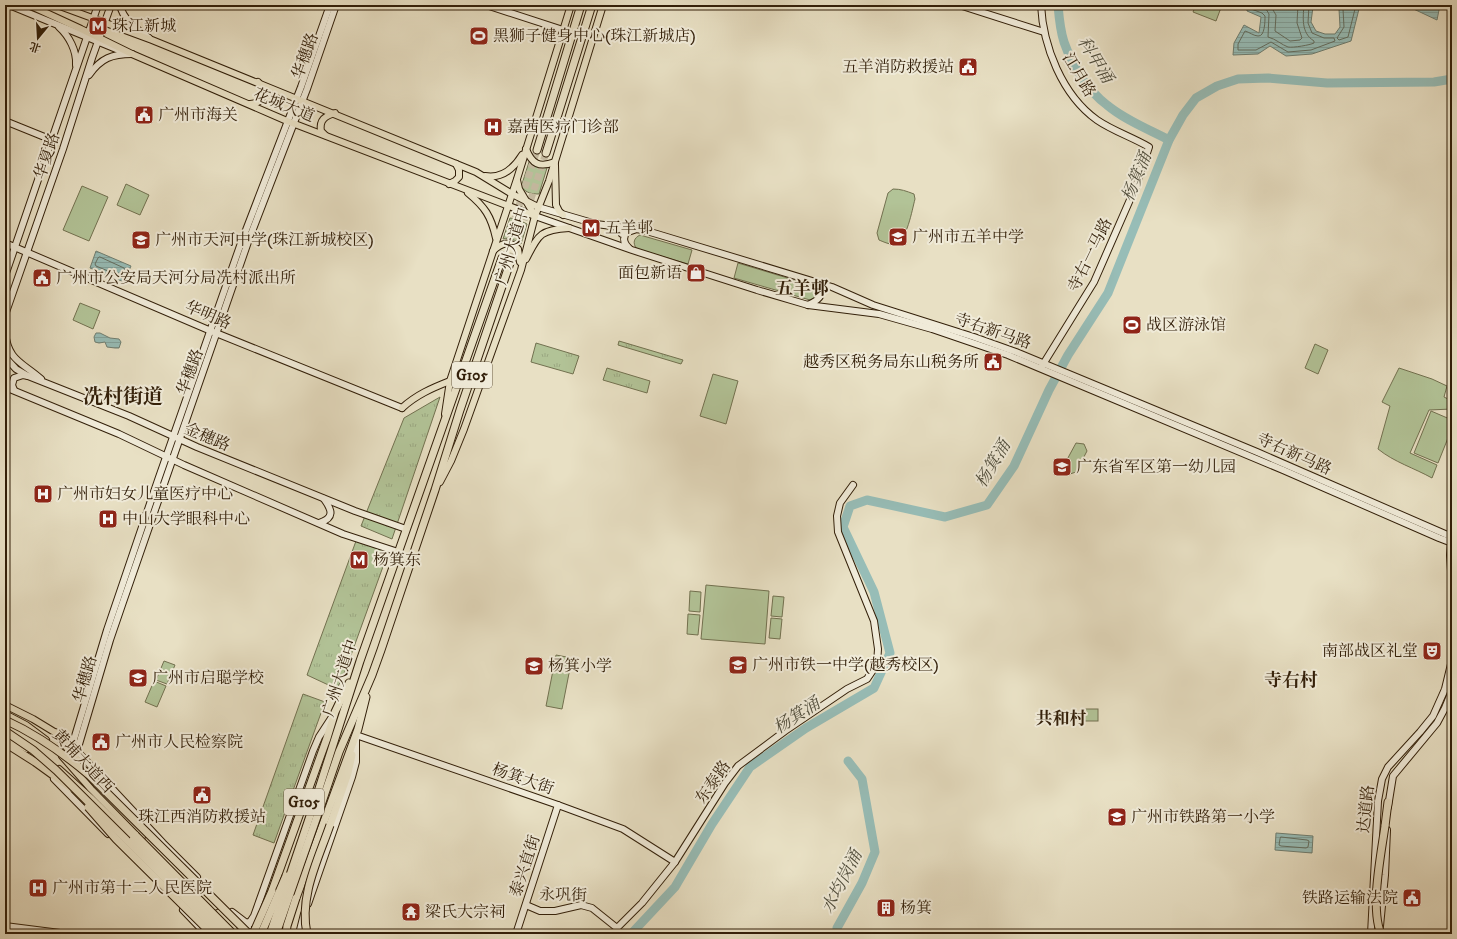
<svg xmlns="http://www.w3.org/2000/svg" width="1457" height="939" viewBox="0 0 1457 939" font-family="'IM FELL DW Pica','Noto Serif SC',serif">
	<defs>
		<pattern id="park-tufts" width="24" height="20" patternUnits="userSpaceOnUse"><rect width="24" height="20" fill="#b2c397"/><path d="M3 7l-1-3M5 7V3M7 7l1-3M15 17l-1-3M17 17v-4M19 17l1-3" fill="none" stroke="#9aa781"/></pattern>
		<pattern id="water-rules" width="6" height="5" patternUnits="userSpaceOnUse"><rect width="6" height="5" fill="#97bdb7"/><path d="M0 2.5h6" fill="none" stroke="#83a29c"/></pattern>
	</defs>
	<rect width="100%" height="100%" fill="#e8e0c4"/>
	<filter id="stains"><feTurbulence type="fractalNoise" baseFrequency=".005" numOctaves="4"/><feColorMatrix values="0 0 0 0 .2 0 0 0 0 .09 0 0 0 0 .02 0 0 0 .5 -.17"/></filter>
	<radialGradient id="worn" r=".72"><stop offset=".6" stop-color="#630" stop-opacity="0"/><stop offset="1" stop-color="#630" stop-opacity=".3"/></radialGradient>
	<!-- grass -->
	<g fill="#b2c397" stroke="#727150">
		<polygon points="1196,5 1222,5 1216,21 1193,12"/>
		<path d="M 529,162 L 540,167 L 547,168 L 539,194 C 531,194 527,193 521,187 Z"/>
		<polygon points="126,184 149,195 140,215 117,205"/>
		<polygon points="82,186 108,197 89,241 63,230"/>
		<path d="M 893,189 C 901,189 906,191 914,194 L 915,199 C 912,210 907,241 895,244 C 890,245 884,242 879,240 L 877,233 L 888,193 Z"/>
		<path d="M 510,218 L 517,219 L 527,224 L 521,244 C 515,240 509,237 503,239 Z"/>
		<path d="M 640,235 L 692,250 L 688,264 L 637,249 C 632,243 634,238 640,235 Z"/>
		<polygon points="738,263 814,286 818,293 815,299 810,300 734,278"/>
		<polygon points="80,303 100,311 93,329 73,320"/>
		<polygon points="1315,344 1328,350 1318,374 1305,368"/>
		<path d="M 1399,368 L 1432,379 L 1447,386 L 1444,397 L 1452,401 L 1452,409 L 1429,410 L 1410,453 L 1437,465 L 1432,478 C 1414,468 1394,462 1378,449 L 1390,406 L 1382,402 Z"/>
		<polygon points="713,374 738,381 726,424 700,416"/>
		<polygon points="1431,411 1452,420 1452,428 1438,463 1414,453"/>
		<polygon points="1076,443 1084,444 1087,451 1076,472 1070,474 1065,471 1063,467"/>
		<polygon points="706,585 769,591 765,644 701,639"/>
		<polygon points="690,591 701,592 700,612 689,611"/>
		<polygon points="773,596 784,597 782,617 771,616"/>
		<polygon points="688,614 700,615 698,635 687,634"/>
		<polygon points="771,618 782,619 780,639 769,638"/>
		<polygon points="556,655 572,658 562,709 546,706"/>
		<polygon points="164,661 175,665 167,684 156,680"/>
		<polygon points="154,681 166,686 157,707 145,702"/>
		<rect x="1081" y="709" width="17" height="12"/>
	</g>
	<!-- park -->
	<g fill="url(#park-tufts)" stroke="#727150">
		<polygon points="619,341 683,360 681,364 618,345"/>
		<polygon points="536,343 579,356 573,374 531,362"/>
		<polygon points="607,368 650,381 647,393 603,380"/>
		<polygon points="440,397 392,539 361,526 404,418"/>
		<polygon points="356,541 389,550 346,669 337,689 307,675"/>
		<polygon points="303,694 325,702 274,843 253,835"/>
	</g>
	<!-- water -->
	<g fill="url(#water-rules)" stroke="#6f7e71">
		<polygon points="1247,5 1316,5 1313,7 1311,22 1316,31 1325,34 1335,34 1340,27 1339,9 1332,5 1360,5 1351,41 1312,54 1286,56 1270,46 1258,54 1233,55 1234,43 1244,25 1259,33 1261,17 1247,11"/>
		<polygon points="1405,5 1440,5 1437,20"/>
		<polygon points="96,251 131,266 124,282 90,268"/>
		<polygon points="96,333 100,333 110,338 119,339 121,342 119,348 115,348 107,347 105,342 99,343 95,342 94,337"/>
		<polygon points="1276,833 1313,836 1312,853 1275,850"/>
	</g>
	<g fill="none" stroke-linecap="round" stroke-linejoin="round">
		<!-- shore -->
		<g stroke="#646e60" stroke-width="1">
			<path d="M 1250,5 L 1251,9 L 1262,13 L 1265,16 C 1265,21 1265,37 1258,36 C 1254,36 1249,32 1245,31 L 1238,44 L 1238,50 L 1256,50 L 1271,42 L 1288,52 L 1311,50 L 1335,41 L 1334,38 L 1324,38 L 1312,33 L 1308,23 L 1309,5"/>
			<path d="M 1256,5 L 1266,9 L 1269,14 L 1268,37 C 1276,39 1282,45 1288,47 C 1293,48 1310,45 1314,43 L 1314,41 C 1301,33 1303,18 1304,5"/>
			<polyline points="1270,5 1276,15 1275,31 1290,41 1300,40 1302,38 1297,23 1298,5"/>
			<polyline points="1339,5 1343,9 1344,27 1337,38 1339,40 1348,37 1356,5"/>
			<polygon points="100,257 124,268 125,270 122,276 120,276 96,266 95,264 98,258"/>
			<polygon points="1281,837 1307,840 1309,841 1308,847 1306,848 1281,846 1279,845 1280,839"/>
		</g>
		<!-- river -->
		<g stroke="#97bdb7" stroke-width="9">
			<path d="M 1058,5 C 1059,17 1060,30 1064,42 C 1072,65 1087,90 1107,105 C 1125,120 1148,129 1169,140"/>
			<polyline points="837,928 862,883 875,852 862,779 848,761"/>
			<polyline points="631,934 675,887 712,824 750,767 806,728 874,688 890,653 874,592 843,527 850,506 867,500 945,517 987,505 1014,466 1049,390 1068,355 1108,293 1169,140 1183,115 1196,98 1217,86 1238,79 1268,78 1327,83 1434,82 1452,79"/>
		</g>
		<!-- highway-tunnel -->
		<g stroke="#c4b99f" stroke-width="7" stroke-dasharray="7 3.5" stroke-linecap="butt">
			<polyline points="502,258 537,150"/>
			<polyline points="511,260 546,153"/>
		</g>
		<!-- secondary casing -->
		<g stroke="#321f09" stroke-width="8">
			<g id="secondary">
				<polyline points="9,5 121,51"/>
				<path d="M 120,5 C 123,20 137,29 149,38"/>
				<polyline points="486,5 563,30"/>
				<polyline points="959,5 1044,32"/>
				<path d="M 1041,5 C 1043,46 1062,95 1097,120 C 1113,131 1132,137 1149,147 L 1136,186 L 1094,282 L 1042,366"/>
				<path d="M 59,27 C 69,36 77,51 76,65"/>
				<path d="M 89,75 C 101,58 112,54 132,54"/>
				<polyline points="5,121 52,140"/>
				<polyline points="538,207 596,224 643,230 657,234 832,287 873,305 974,337 1016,352 1257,452 1452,537"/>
				<polyline points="535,216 632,250 757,290 808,305 879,314 932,329 1008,355 1283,470 1439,538 1452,543"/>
				<polyline points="5,243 211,331 402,408"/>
				<path d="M 629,248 C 624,244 623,240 625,235 L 622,234 L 634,230"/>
				<polyline points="5,276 98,5"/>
				<path d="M 808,305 C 821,299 826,294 814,282"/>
				<polyline points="5,315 63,149 92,58 111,5"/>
				<polyline points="5,327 6,313"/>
				<path d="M 5,332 C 8,361 22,362 41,379"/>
				<polyline points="5,357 16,369 28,376 129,416 197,447 355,511 406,529"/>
				<polyline points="5,361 5,368"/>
				<polyline points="5,387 119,434 184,465 343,534 398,552"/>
				<polyline points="14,390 12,385 14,378 23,375 28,376"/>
				<path d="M 319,523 C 335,518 332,510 324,499"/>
				<polyline points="1451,541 1450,555 1452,587"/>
				<polyline points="60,736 77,751 163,843 197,877"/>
				<polyline points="72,746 107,630 158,480 241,243 301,87 330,5"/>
				<polyline points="77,751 110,640 122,605 248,242 307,89 336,5"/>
				<polyline points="54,779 108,834"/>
				<polyline points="1388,807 1393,776 1437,723 1445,708 1452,691"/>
				<polyline points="308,904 352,777 356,762 356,735 558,805 623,829 675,862"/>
				<polyline points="526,905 540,911 555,911 581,905 592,908 617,928 642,903 675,862 725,783 738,766 785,731 847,689 867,679 877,664 878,649 874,621 838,532 837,516 840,503 853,485"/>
				<polyline points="183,910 206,934"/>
				<polyline points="232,912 245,922 275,927 286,934"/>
				<polyline points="248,925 254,916 313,751 319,737 332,717"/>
				<polyline points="5,926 68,934"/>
				<polyline points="1380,926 1385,875 1387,830"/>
				<polyline points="235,934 248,927"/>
				<polyline points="299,934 304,914"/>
				<polyline points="516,934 558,805"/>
				<polyline points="1371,934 1378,801 1382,779 1388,767 1420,732 1433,716 1445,689 1452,660"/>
			</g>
		</g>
		<!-- primary casing -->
		<g stroke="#321f09" stroke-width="8">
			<g id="primary">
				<polyline points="29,5 81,29 132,54 287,121 535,216"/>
				<polyline points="57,5 152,40 476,172 512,194 538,207"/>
				<path d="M 250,104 C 264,103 268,93 258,82"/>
				<path d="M 325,135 L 321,131 C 319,120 325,116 335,113"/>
				<path d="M 526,149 C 532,164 539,168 555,162"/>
				<polyline points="555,165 556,205 559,211 563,215"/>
				<path d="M 485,176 C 502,179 514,168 522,155"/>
				<polyline points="517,180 519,189 535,216"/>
				<polyline points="449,184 455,181 459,177 459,170 456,164"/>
				<path d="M 468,193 C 485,207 491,216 496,238"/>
				<path d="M 493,251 C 501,243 510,240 518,249 L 520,262"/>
				<path d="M 526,259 C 539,234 540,230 569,228"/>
				<path d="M 402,408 C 416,395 432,388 450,381"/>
				<polyline points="445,414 450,381 517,179 571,5"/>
				<polyline points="440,482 451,461 464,429 521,270 535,216 549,181 603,5"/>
				<polyline points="5,705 33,719 56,733"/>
				<polyline points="5,714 26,725 46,740"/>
				<polyline points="5,739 27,749"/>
				<polyline points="62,756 91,789 136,835"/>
				<polyline points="59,769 91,798 133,839"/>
			</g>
		</g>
		<!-- highway casing -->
		<g stroke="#321f09" stroke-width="9">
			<g id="highway">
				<polyline points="537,150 581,5"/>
				<polyline points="546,153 592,5"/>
				<polyline points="56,733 84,769"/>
				<polyline points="5,743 35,762 71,788"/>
				<polyline points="314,804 360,661 502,258"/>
				<polyline points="321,805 339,752 372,675 381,650 435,490 460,410 511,260"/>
				<polyline points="330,825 348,773 352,755"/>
				<polyline points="1385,826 1388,802"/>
				<polyline points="149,839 215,906"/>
				<polyline points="272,891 327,738 335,712 349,683"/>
				<polyline points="296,898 358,729 366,697"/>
			</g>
		</g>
		<!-- secondary -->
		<use href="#secondary" stroke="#f0ebd9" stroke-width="6"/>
		<!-- primary -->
		<use href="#primary" stroke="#e8e0c4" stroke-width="6"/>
		<!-- highway -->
		<use href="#highway" stroke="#e8e0c4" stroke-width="7"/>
		<!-- primary-bridge casing -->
		<g stroke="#321f09" stroke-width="8" stroke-linecap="butt">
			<g id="primary-bridge">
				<polyline points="136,835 234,934"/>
				<polyline points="133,839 227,934"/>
			</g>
		</g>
		<!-- highway-bridge casing -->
		<g stroke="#321f09" stroke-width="9" stroke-linecap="butt">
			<g id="highway-bridge">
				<path d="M 5,720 C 36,734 63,753 89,775 L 249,934"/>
				<polyline points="5,731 33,750 56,770 221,934"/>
				<polyline points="88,807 116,839 212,934"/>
				<polyline points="253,934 272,891"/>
				<polyline points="261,934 286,876"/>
				<polyline points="270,934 314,804"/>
				<polyline points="276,934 321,805"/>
				<polyline points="286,934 287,926 296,898"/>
				<path d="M 307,934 C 299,896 318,860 330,825"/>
				<path d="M 1381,934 C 1370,907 1381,855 1385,826"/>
			</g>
		</g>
		<!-- primary-bridge -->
		<use href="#primary-bridge" stroke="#e8e0c4" stroke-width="6"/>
		<!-- highway-bridge -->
		<use href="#highway-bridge" stroke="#e8e0c4" stroke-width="7"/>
	</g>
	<!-- icons -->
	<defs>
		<g id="metro-square" transform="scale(1)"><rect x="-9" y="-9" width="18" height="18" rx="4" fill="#8f2418" stroke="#f0ebd9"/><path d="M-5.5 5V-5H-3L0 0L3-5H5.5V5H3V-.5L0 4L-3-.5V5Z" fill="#fff"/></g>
		<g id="stadium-square" transform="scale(1)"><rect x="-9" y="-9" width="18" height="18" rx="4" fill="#8f2418" stroke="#f0ebd9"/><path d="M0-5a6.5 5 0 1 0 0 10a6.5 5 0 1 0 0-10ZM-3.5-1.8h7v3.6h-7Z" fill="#fff"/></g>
		<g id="civic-square" transform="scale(1)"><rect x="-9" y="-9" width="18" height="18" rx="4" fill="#8f2418" stroke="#f0ebd9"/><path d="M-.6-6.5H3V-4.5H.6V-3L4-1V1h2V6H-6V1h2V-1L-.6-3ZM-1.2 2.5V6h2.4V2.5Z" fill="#fff"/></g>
		<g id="hospital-square" transform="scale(1)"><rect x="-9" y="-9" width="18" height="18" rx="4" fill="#8f2418" stroke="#f0ebd9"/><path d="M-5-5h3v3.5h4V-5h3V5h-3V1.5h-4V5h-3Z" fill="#fff"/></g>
		<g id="school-square" transform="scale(1)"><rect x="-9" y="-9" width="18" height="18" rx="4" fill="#8f2418" stroke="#f0ebd9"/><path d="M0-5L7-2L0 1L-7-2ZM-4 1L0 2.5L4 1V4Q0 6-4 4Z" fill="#fff"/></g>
		<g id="shop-square" transform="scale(1)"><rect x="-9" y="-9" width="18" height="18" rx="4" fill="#8f2418" stroke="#f0ebd9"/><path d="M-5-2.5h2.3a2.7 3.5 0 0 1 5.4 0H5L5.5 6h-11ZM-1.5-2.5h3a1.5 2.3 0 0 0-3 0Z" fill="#fff"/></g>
		<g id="theatre-square" transform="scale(1)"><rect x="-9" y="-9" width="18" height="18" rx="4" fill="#8f2418" stroke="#f0ebd9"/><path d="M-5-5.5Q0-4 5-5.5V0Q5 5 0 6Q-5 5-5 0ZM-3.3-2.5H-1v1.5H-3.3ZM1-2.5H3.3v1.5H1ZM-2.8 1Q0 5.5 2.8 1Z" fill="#fff"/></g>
		<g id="building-square" transform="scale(1)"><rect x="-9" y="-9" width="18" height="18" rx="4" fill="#8f2418" stroke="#f0ebd9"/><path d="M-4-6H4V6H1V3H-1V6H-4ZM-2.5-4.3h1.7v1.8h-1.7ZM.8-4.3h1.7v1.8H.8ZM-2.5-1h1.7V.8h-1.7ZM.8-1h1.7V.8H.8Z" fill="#fff"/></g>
		<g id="temple-square" transform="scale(1)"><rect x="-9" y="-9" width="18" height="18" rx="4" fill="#8f2418" stroke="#f0ebd9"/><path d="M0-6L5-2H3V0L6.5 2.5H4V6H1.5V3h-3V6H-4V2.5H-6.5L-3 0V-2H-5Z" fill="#fff"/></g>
	</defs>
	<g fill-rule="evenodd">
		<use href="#metro-square" x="98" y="26"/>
		<use href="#stadium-square" x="479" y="36"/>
		<use href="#civic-square" x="968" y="67"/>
		<use href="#civic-square" x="144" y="115"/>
		<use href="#hospital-square" x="493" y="127"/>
		<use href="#metro-square" x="591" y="228"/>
		<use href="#school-square" x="898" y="237"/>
		<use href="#school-square" x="141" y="240"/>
		<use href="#shop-square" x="696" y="273"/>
		<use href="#civic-square" x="42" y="278"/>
		<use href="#stadium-square" x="1132" y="325"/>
		<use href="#civic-square" x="993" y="362"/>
		<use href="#school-square" x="1062" y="467"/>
		<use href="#hospital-square" x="43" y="494"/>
		<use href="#hospital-square" x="108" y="519"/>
		<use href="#metro-square" x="359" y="560"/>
		<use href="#theatre-square" x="1432" y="651"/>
		<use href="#school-square" x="738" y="665"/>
		<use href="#school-square" x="534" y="666"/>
		<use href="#school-square" x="138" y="678"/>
		<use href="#civic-square" x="101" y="742"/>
		<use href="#civic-square" x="202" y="795"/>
		<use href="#school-square" x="1117" y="817"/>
		<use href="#hospital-square" x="38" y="888"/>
		<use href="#civic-square" x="1412" y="898"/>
		<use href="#building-square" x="886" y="908"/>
		<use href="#temple-square" x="411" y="912"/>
	</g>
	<g text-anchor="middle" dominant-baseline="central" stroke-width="4" stroke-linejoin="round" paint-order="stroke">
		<!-- shield labels -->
		<g fill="#f0ebd9" stroke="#6b5c47" stroke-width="1">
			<rect x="452" y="362" width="40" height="26" rx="3"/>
			<rect x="284" y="789" width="40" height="26" rx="3"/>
		</g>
		<g font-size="15" font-weight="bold" fill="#321f09">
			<text x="472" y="375">G105</text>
			<text x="304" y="802">G105</text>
		</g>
		<!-- poi labels -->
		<g font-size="16" fill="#321f09" stroke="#f0ebd9" text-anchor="start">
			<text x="112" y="26">珠江新城</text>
			<text x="493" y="36">黑狮子健身中心(珠江新城店)</text>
			<text x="954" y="67" text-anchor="end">五羊消防救援站</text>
			<text x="158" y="115">广州市海关</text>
			<text x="507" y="127">嘉茜医疗门诊部</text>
			<text x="605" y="228">五羊邨</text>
			<text x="912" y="237">广州市五羊中学</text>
			<text x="155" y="240">广州市天河中学(珠江新城校区)</text>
			<text x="682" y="273" text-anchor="end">面包新语</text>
			<text x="56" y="278">广州市公安局天河分局冼村派出所</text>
			<text x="1146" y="325">战区游泳馆</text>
			<text x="979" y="362" text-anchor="end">越秀区税务局东山税务所</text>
			<text x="1076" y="467">广东省军区第一幼儿园</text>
			<text x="57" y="494">广州市妇女儿童医疗中心</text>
			<text x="122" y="519">中山大学眼科中心</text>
			<text x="373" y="560">杨箕东</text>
			<text x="1418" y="651" text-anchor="end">南部战区礼堂</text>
			<text x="752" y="665">广州市铁一中学(越秀校区)</text>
			<text x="548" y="666">杨箕小学</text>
			<text x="152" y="678">广州市启聪学校</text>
			<text x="115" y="742">广州市人民检察院</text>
			<text x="202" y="817" text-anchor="middle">珠江西消防救援站</text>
			<text x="1131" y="817">广州市铁路第一小学</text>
			<text x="52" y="888">广州市第十二人民医院</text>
			<text x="1398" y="898" text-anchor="end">铁路运输法院</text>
			<text x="900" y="908">杨箕</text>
			<text x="425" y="912">梁氏大宗祠</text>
		</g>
		<!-- street labels -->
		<g font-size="16" fill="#321f09" stroke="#f0ebd9">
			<text transform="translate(305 56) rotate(-70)">华穗路</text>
			<text transform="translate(1079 75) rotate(59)">江月路</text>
			<text transform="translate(284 105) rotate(22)">花城大道</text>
			<text transform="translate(47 156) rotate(-71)">华夏路</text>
			<text transform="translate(512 246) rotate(-73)">广州大道中</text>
			<text transform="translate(1090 255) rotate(-64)">寺右一马路</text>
			<text transform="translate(208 315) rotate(23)">华明路</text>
			<text transform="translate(993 331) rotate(19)">寺右新马路</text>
			<text transform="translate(190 372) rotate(-70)">华穗路</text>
			<text transform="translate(207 437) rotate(23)">金穗路</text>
			<text transform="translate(1294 454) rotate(24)">寺右新马路</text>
			<text transform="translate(340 678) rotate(-72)">广州大道中</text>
			<text transform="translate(85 679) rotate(-74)">华穗路</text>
			<text transform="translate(83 761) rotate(47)">黄埔大道西</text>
			<text transform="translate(523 779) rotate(19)">杨箕大街</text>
			<text transform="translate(713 782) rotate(-55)">东泰路</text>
			<text transform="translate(1366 809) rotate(-84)">达道路</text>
			<text transform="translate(525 866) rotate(-72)">泰兴直街</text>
			<text transform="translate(563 895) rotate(1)">永巩街</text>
		</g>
		<!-- water labels -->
		<g font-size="17" font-style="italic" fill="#504e3d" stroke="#f0ebd9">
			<text transform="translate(1095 60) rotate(58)">科甲涌</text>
			<text transform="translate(1137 177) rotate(-68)">杨箕涌</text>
			<text transform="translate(993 464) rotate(-59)">杨箕涌</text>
			<text transform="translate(797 716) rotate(-33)">杨箕涌</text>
			<text transform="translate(842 882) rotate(-63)">水均岗涌</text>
		</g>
		<!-- neighbourhood labels -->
		<g font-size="17" font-weight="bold" fill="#321f09" stroke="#f0ebd9">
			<text x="1061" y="719">共和村</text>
		</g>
		<!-- quarter labels -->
		<g font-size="18" font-weight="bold" fill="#321f09" stroke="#f0ebd9">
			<text x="802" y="289">五羊邨</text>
			<text x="1291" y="681">寺右村</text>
		</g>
		<!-- district labels -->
		<g font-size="20" font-weight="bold" fill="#321f09" stroke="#f0ebd9">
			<text x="123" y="397">冼村街道</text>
		</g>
	</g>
	<!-- margin -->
	<rect width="1457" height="939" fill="none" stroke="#e8e0c4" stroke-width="20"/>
	<rect x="6" y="6" width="1445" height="927" fill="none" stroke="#321f09" stroke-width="2"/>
	<rect x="10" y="10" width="1437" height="919" fill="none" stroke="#321f09"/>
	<!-- north arrow -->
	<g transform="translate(38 38) rotate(198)" stroke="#f0ebd9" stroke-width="3" paint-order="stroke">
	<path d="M0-3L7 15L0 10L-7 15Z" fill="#321f09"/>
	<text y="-6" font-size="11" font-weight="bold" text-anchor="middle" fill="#321f09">北</text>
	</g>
	<rect width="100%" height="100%" filter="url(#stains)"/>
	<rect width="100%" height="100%" fill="url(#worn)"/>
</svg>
